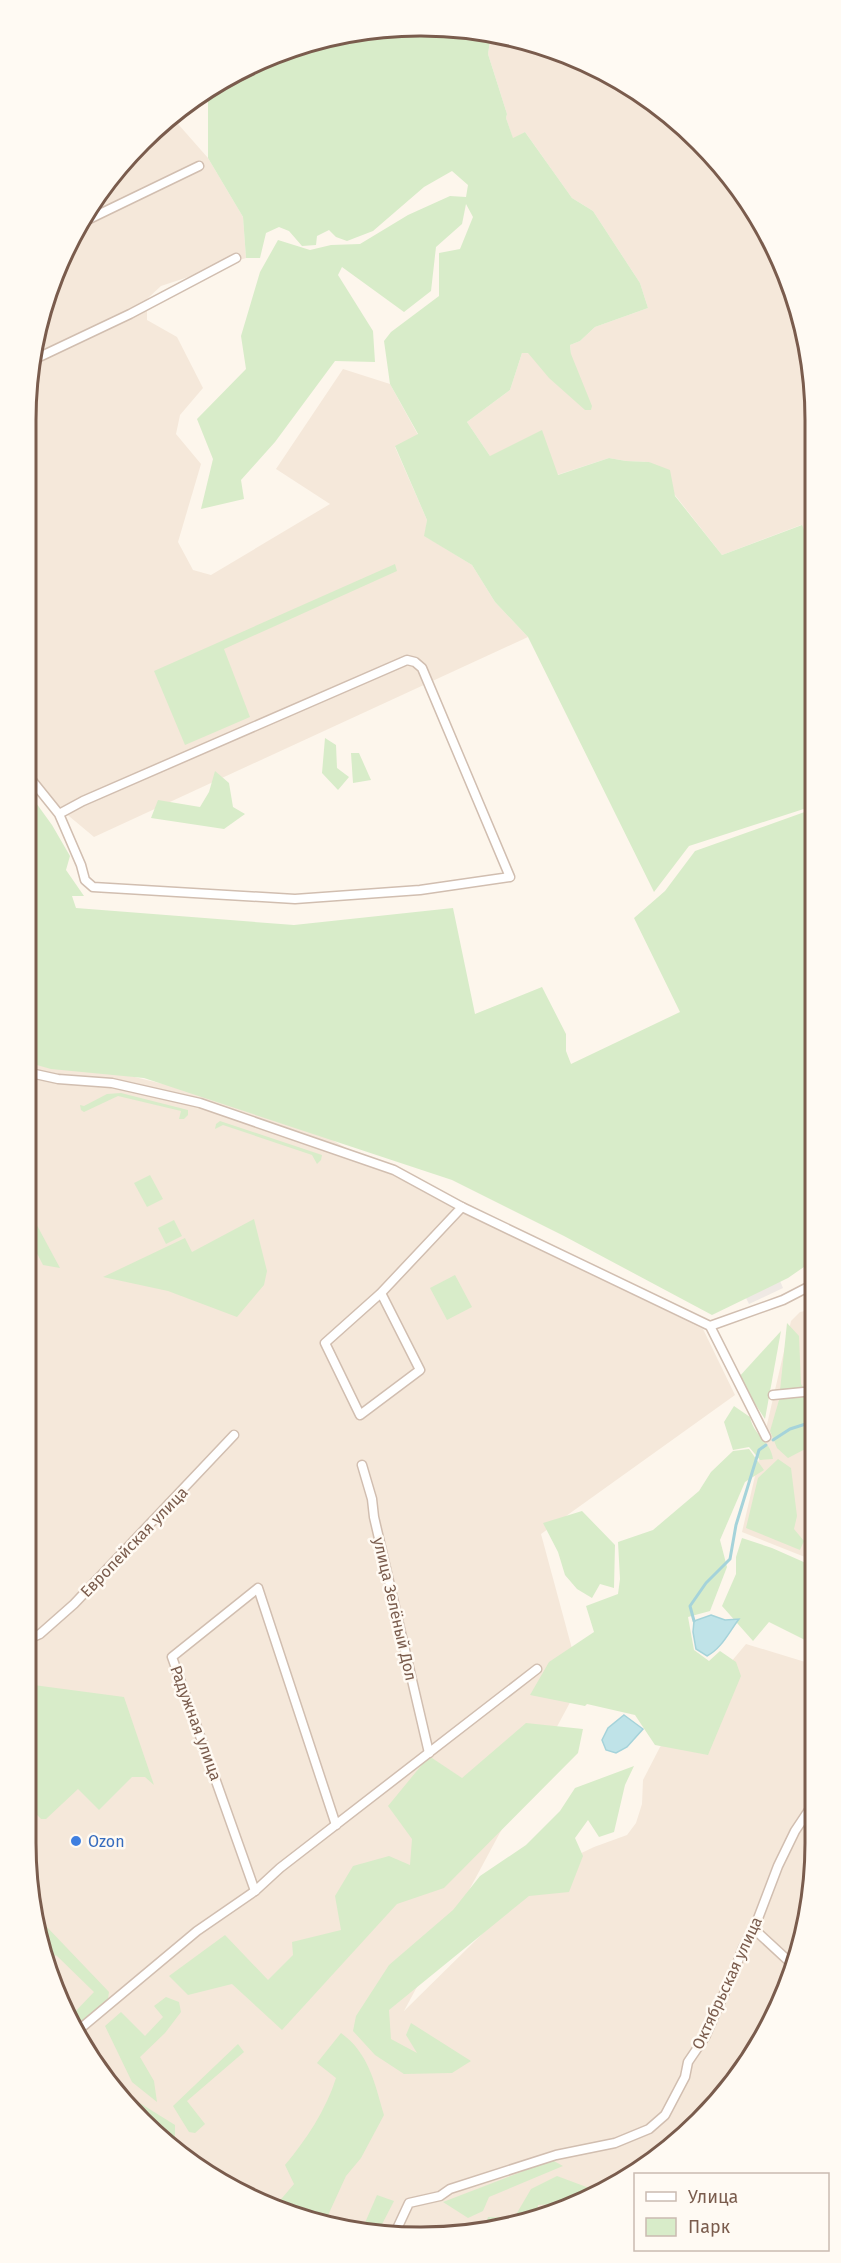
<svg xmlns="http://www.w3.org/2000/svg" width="841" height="2263" viewBox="0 0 841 2263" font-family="'Fira Sans',sans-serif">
	<rect width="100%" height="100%" fill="#fdf6ec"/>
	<!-- residential -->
	<g fill="#f5e8da">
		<polygon points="491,34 523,39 618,79 717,160 775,246 812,369 812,548 801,525 722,555 649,462 626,461 609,458 557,475 490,456 467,422 510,390 522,353 571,354 570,345 580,341 595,327 648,308 640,283 593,211 572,198 525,132 513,139 506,118 507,114 488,54"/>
		<polygon points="171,116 208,158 243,217 246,258 161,286 147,299 147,320 177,337 203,388 180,415 176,434 201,464 178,542 193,570 211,575 330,504 276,469 343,369 390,384 418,435 395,447 427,520 425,536 472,565 495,602 528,637 94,837 26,780 26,421 39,318 66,245 107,180 160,123"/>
		<polygon points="26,1044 61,1059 290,1115 392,1175 703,1329 735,1395 541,1534 581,1682 404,2011 548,1869 594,1847 627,1835 636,1823 642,1804 643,1780 660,1747 746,1644 815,1665 815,1842 802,1945 775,2018 734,2083 640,2171 572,2207 498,2230 369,2234 294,2217 223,2185 123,2103 78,2040 47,1970 26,1843"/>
		<polygon points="814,1309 815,1561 742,1532 791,1321 800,1312"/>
	</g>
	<!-- industrial -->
	<polygon fill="#efe9e4" points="776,1271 783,1288 749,1304 741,1288"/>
	<!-- green -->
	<g fill="#d8ecc9">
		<path d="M 447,26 L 491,34 L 488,54 L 507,114 L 506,118 L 513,138 L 525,132 L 572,198 L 593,211 L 640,283 L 648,308 L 595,327 L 580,341 L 570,345 L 571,354 L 592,406 L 591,410 L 585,410 L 549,378 L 528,353 L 522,353 L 510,390 L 467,422 L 490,456 L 542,430 L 558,475 L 609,458 L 626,461 L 649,462 L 670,470 L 675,496 L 722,555 L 802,525 L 812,548 L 813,806 L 689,846 L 654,892 L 528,637 L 495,602 L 472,565 L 424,536 L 427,520 L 395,446 L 418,434 L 390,384 L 384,341 L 391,332 L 439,296 L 439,253 L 460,249 L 473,217 L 466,204 L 462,224 L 436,247 L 431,291 L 404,312 L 342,267 L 338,275 L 373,331 L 375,362 L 335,361 L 275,442 L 241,480 L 244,499 L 201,509 L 213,459 L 197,419 L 246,369 L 241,336 L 260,272 L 278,240 L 310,250 L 331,245 L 360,244 L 408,215 L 450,196 L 466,197 L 468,185 L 452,171 L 424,187 L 373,231 L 347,241 L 336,237 L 329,230 L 317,236 L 316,245 L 302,246 L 289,231 L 279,227 L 266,233 L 260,258 L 246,258 L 243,217 L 208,158 L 208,89 C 253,57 314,38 368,29 C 393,25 421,27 447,26 Z"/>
		<polygon points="395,564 397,571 224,649 250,717 185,745 154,671"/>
		<polygon points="325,738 336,745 337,768 349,777 338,790 322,773"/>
		<polygon points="351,753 359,753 371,780 353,783"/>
		<polygon points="215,771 229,783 233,807 245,814 224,829 151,818 158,800 200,807 209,792"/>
		<polygon points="26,789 52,825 70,856 66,870 84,896 72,896 76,908 294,925 453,908 475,1014 542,987 566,1034 566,1051 571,1064 680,1012 634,918 665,891 695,851 813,809 814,1260 788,1278 712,1315 564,1236 452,1180 144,1078 51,1069 26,1062"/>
		<polygon points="121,1093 188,1110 188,1115 184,1119 179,1119 181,1111 118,1096 84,1112 81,1110 80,1105 84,1106 107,1094"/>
		<polygon points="220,1121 322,1155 321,1160 317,1164 312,1155 223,1125 215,1129 216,1124"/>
		<polygon points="150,1175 163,1199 147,1207 134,1183"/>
		<polygon points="26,1205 60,1268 43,1265 26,1232"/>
		<polygon points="254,1219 267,1271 264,1285 237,1317 168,1291 103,1277 185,1238 192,1252"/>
		<polygon points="174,1220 182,1236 166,1244 158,1228"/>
		<polygon points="455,1275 472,1307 447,1320 430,1288"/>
		<polygon points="787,1323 799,1336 801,1384 808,1395 814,1394 815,1444 788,1458 777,1448 770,1431 779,1400"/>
		<polygon points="781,1331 765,1419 738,1378"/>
		<path d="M 734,1406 L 750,1417 C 754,1437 770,1439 773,1459 L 760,1460 L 749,1447 L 733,1450 L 724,1422 Z"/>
		<polygon points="749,1449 764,1470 745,1482 720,1540 727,1567 710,1611 688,1617 694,1650 709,1661 720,1651 736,1662 741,1676 708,1755 655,1745 635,1715 587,1704 585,1706 530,1695 549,1662 594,1632 586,1606 618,1594 620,1579 618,1542 653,1530 699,1491 711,1472 733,1451"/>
		<polygon points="778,1459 791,1468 797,1516 794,1529 804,1541 800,1550 746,1528 758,1478"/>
		<polygon points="582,1511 615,1545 614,1588 600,1584 592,1598 577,1589 565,1575 558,1552 543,1523"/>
		<polygon points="742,1538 772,1548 815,1567 815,1645 769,1622 753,1641 722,1606 736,1574 736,1557"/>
		<polygon points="26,1684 124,1697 154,1785 145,1777 132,1777 99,1810 78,1789 46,1819 41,1819 26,1803"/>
		<polygon points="526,1723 583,1729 578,1753 444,1888 397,1904 282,2030 232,1984 188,1995 169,1976 225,1935 268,1980 293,1955 292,1942 341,1930 335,1896 353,1866 389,1856 410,1865 412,1839 388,1806 429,1756 462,1778"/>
		<polygon points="634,1766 625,1785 614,1832 599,1837 588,1820 575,1838 583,1856 569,1892 529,1896 389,2010 391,2039 417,2053 406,2035 411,2023 471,2061 452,2073 404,2074 375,2055 353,2031 356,2016 389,1965 453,1910 480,1876 526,1845 560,1811 575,1788"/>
		<polygon points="44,1924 109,1992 108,1999 84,2020 78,2020 72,2015 94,1992 56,1955 50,1960 44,1954 40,1927"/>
		<polygon points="166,1997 179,2002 181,2012 165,2033 140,2057 154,2081 157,2102 132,2082 105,2026 121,2012 145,2036 163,2017 154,2006"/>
		<path d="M 341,2033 C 369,2053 375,2084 384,2115 L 361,2158 L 346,2176 L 324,2224 L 294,2217 L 272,2207 L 277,2204 L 294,2184 L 285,2165 C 306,2140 326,2110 336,2078 L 317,2063 Z"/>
		<polygon points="238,2044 244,2052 187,2101 205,2124 195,2133 189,2132 173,2106"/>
		<polygon points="122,2092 175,2125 175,2142 172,2142 123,2103 119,2096"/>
		<polygon points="552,2160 563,2166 489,2197 483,2211 468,2218 443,2202"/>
		<polygon points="557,2176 600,2192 571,2208 557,2204 538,2205 536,2218 498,2230 481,2230 485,2228 488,2217 514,2218 531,2189"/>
		<polygon points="377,2195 394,2201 377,2234 361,2232"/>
	</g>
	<!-- water -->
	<g fill="#bfe3e8" stroke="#a5d3da" stroke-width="1.5">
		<path d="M 711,1615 L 725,1620 L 739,1619 C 729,1632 722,1648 707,1656 L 696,1649 L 693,1632 L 694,1621 Z"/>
		<polygon points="624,1715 643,1729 627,1747 616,1753 606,1750 602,1740 608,1728"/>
	</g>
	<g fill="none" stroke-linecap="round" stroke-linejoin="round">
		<!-- stream -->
		<g stroke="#a5d3da" stroke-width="3">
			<polyline points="773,1440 790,1429 815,1421"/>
			<polyline points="694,1621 690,1606 706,1583 730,1559 736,1525 759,1450 766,1445"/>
		</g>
		<!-- minor casing -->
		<g stroke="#d1beb0" stroke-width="11">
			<g id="minor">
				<polyline points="81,223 199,166"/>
				<polyline points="33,360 130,314 236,258"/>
				<polyline points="26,773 59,814 83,801 407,660 415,662 422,668 510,877 420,890 295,899 93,887 85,880 81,865 59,814"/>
				<polyline points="26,1072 58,1079 112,1083 200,1103 394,1170 462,1207 381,1293 325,1343 360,1415 420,1370 381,1293"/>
				<polyline points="462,1207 710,1326 766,1437"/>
				<polyline points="710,1326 783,1300 814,1284"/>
				<polyline points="773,1395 814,1391"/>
				<polyline points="362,1465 372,1499 374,1517 429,1753"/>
				<polyline points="26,1640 40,1634 74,1604 234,1435"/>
				<polyline points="255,1891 172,1657 258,1588 336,1825"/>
				<polyline points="754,1929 794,1966"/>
				<polyline points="75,2033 197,1931 255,1891 280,1868 537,1669"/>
				<polyline points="395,2233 409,2203 440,2196 450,2189 556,2155 615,2143 649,2129 665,2115 685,2077 688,2062 705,2037 735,1969 743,1948 754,1929 778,1866 795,1831 815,1801"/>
			</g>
		</g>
		<!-- minor -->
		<use href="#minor" stroke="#fff" stroke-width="8"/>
	</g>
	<!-- markers -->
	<circle fill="#3f7fe0" stroke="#fffaf3" stroke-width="2" cx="76" cy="1841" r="6"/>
	<g text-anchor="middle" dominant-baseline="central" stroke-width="5" stroke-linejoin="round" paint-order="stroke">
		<!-- street labels -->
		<g font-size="16" fill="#7a5c4d" stroke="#fffaf3">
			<text transform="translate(134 1542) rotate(-46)">Европейская улица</text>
			<text transform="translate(395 1609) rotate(77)">улица Зелёный Дол</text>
			<text transform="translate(196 1723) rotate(70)">Радужная улица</text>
			<text transform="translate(727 1983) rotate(-65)">Октябрьская улица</text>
		</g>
		<!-- shop labels -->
		<g font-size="16" fill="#366cbe" stroke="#fffaf3" text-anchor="start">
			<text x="88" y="1841">Ozon</text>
		</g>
	</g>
	<!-- crop -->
	<path d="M0 0H841V2263H0ZM420 36H421A384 384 0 0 1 805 420V1843A384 384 0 0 1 421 2227H420A384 384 0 0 1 36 1843V420A384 384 0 0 1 420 36Z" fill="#fffaf3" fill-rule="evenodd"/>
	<path fill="none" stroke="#7a5c4d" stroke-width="3" d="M420 36H421A384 384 0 0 1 805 420V1843A384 384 0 0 1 421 2227H420A384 384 0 0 1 36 1843V420A384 384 0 0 1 420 36Z"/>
	<!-- legend -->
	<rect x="634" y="2173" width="195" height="78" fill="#fffaf3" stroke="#cabbb1" stroke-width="1.5"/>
	<rect x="646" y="2192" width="30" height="9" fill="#ffffff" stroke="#cabbb1" stroke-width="1.5"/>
	<text x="688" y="2203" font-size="18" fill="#7a5c4d">Улица</text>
	<rect x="646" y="2218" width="30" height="18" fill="#d8ecc9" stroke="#cabbb1" stroke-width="1.5"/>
	<text x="688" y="2233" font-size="18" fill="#7a5c4d">Парк</text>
</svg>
